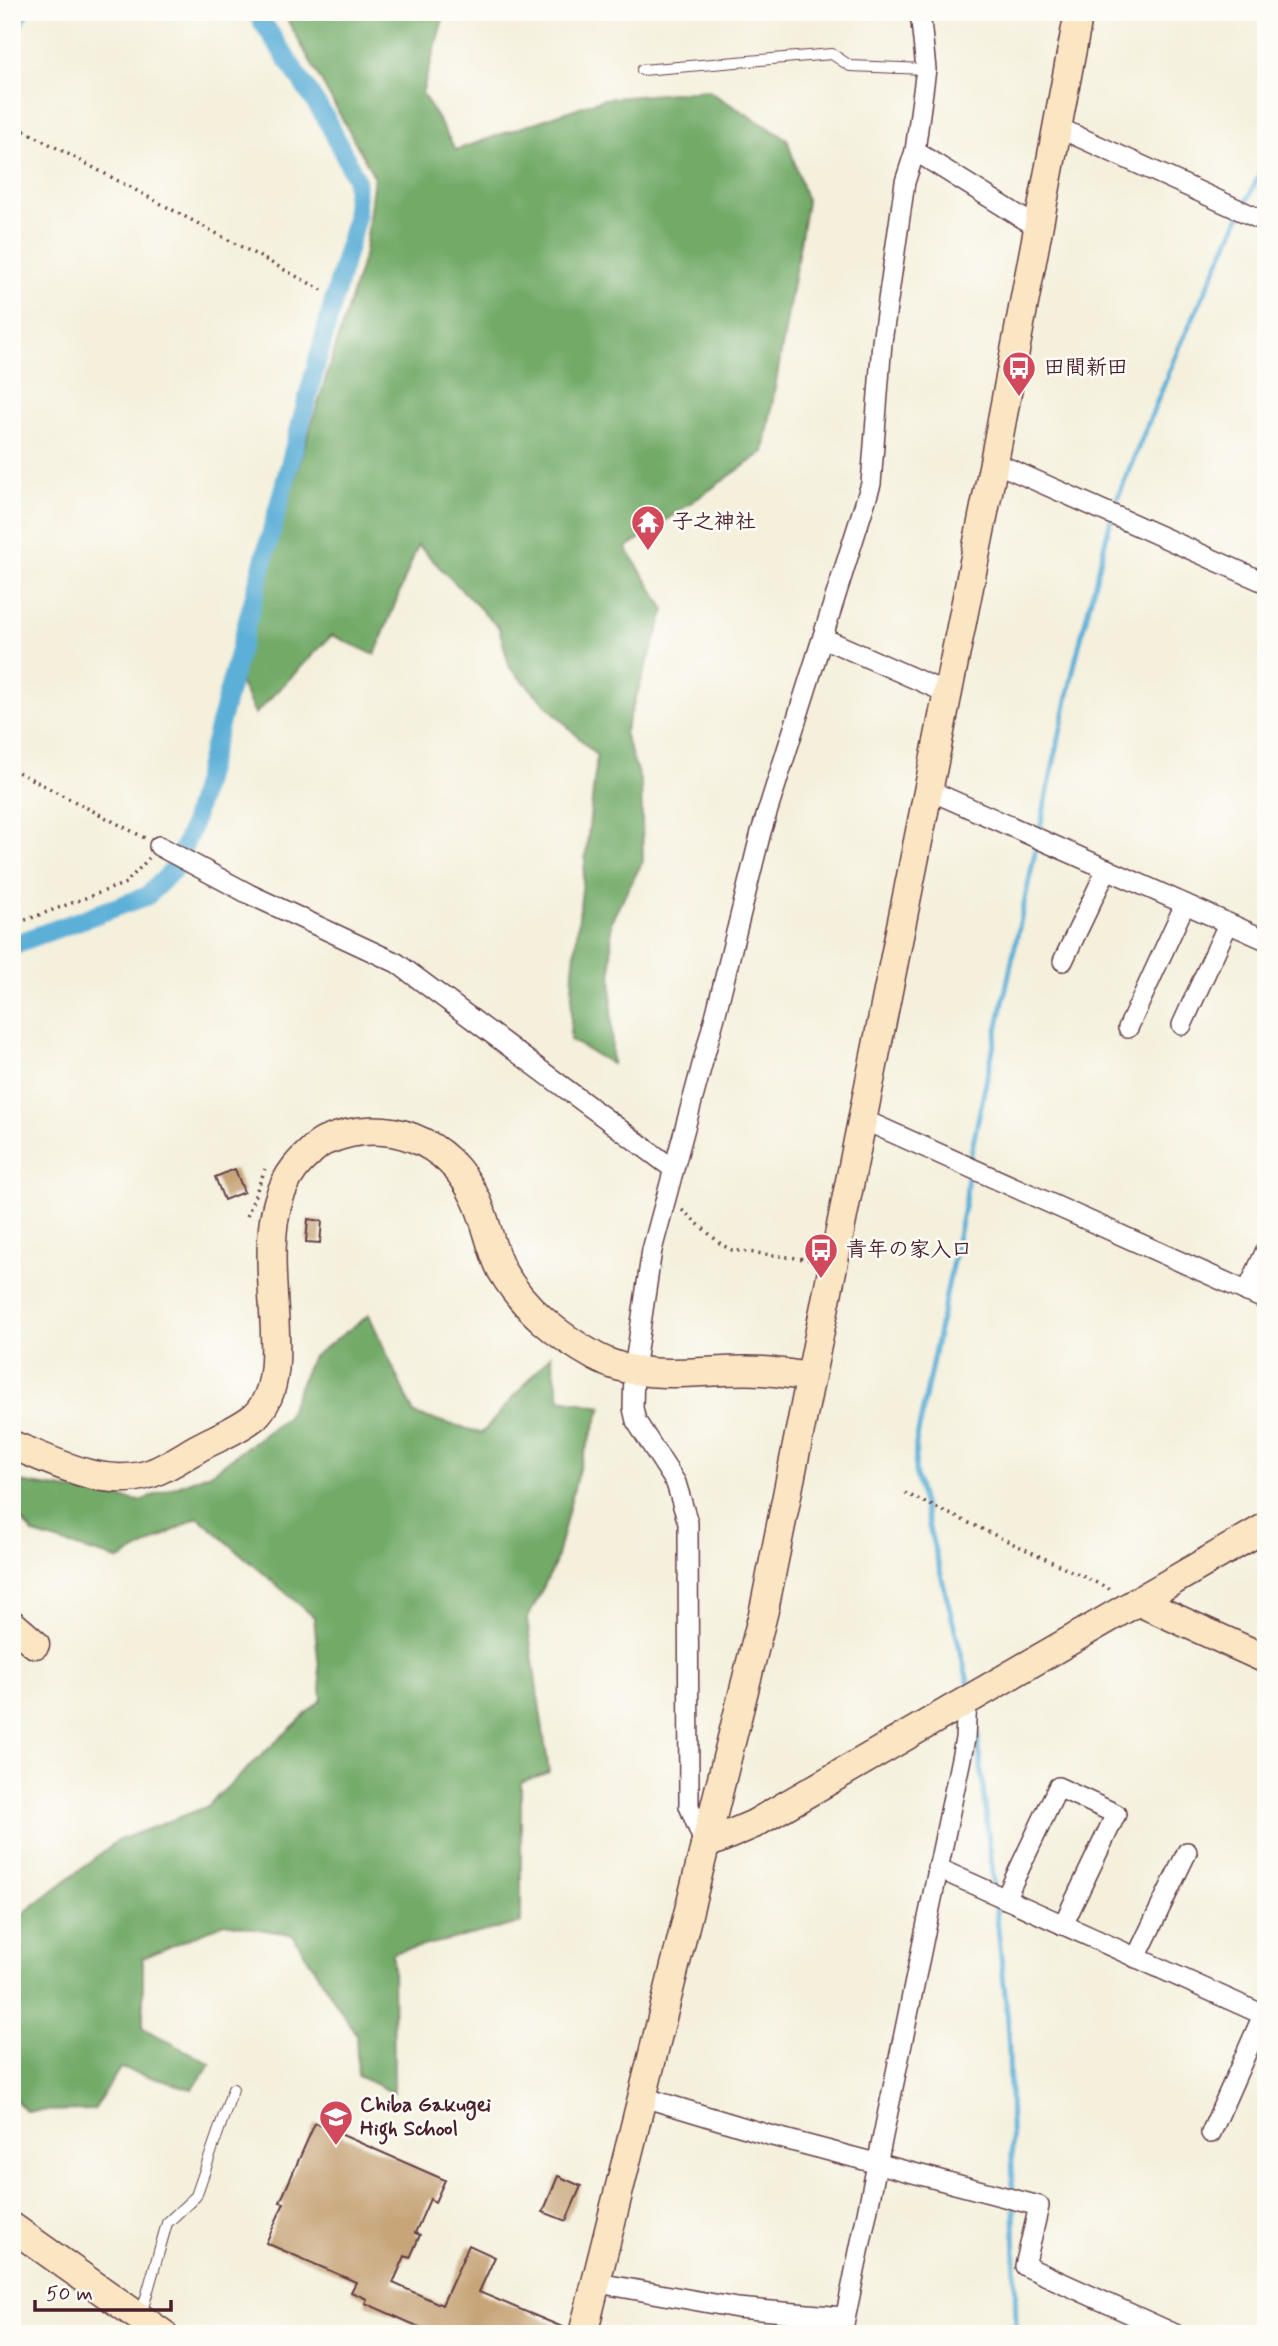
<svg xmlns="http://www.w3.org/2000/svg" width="1278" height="2346" viewBox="0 0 1278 2346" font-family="Mynerve,'Klee One',sans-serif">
	<rect width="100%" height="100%" fill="#fdfcf7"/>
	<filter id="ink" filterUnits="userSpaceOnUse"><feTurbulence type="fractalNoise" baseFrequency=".0143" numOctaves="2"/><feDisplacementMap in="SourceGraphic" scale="14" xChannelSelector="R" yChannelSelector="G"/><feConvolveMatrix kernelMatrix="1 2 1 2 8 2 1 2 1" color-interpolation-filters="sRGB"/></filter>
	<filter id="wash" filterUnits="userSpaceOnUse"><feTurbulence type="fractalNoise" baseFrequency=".00686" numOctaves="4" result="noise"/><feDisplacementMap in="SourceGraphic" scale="28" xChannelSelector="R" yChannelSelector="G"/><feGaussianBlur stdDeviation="1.57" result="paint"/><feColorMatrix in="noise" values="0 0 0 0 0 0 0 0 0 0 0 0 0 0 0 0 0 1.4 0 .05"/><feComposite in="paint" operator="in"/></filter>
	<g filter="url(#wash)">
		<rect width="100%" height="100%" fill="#f4f0dc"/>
		<!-- forest -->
		<g fill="#72aa68" stroke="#5e644a" stroke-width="2">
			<polygon points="283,12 445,12 422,93 456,150 603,99 707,90 787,139 807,202 764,452 626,548 665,610 624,733 641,783 643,861 611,921 612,1064 570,1040 573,970 597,756 510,668 499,628 418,545 375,655 332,635 255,714 235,671 365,252 374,176"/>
			<polygon points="369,1315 414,1414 482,1433 551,1355 560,1399 602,1407 580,1465 555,1564 527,1620 549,1772 521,1782 521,1923 393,1953 394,2093 358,2076 356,2034 293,1935 225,1923 143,1958 143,2028 211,2064 192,2089 120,2068 94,2110 27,2111 12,2097 12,1910 21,1915 117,1841 206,1807 322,1699 314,1617 198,1517 120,1560 34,1534 12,1510 12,1481 140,1501 213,1472 287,1417 311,1358"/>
		</g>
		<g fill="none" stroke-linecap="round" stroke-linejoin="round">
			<!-- stream -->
			<g stroke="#5bafd7" stroke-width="5">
				<polyline points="12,40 28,12"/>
				<polyline points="1244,207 1266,160"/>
				<polyline points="1113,509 1179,348 1240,216"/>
				<polyline points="1039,833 1075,662 1111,519"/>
				<polyline points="969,1162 1037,843"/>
				<polyline points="968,1172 966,1197 916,1443 915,1472 970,1689"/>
				<polyline points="975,1712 994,1887"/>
				<polyline points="995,1900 1008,2022 1013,2194"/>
				<polyline points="1014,2204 1016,2334"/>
			</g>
			<!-- canal -->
			<polyline stroke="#5bafd7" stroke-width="19" points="12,945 147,896 174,869 191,830 356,218 356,179 327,120 256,12"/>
		</g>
		<g id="blocks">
			<!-- building -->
			<g fill="#c7a579">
				<polygon points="235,1169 244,1192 224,1200 215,1177"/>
				<polygon points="308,1219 322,1221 320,1243 306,1242"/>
				<polygon points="315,2123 445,2180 435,2202 430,2199 415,2233 420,2235 410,2258 405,2256 393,2283 442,2305 469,2245 495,2257 479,2292 567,2329 567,2334 435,2334 365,2303 367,2299 351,2292 356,2282 266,2243 284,2203 280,2202"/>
				<polygon points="558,2176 581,2186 566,2221 543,2212"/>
			</g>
		</g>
	</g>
	<g filter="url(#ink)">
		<use href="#blocks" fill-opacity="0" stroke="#643e46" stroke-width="2"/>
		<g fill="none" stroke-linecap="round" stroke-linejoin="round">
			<!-- lane casing -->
			<g stroke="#643e46" stroke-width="12">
				<g id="lane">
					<polyline points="642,70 832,54 850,66 926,69"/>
					<polyline points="141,2315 167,2223 196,2196 233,2089"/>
				</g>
			</g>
			<!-- street casing -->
			<g stroke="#643e46" stroke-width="22">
				<g id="street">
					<polyline points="1057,127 1266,222"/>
					<polyline points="915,151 1040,229"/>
					<polyline points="994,462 1266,583"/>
					<polyline points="823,638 947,693"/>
					<polyline points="929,790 1266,940"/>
					<polyline points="159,846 249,894 397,963 672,1168"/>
					<polyline points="1063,961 1107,869"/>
					<polyline points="1182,1025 1228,924"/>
					<polyline points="1128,1028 1185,904"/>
					<polyline points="864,1120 1266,1300"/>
					<polyline points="1247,1292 1266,1250"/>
					<polyline points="705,1845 689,1806 688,1523 676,1483 636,1421 633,1408 634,1370 652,1250 716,1013 761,832 871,484 882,342 905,182 915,151 926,69 920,12"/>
					<polyline points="937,1868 1266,2016"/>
					<polyline points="1005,1899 1058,1787 1116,1814 1063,1925"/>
					<polyline points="1136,1958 1187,1852"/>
					<polyline points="643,2097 769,2135 1039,2206 1025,2266 1175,2334"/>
					<polyline points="1211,2133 1263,2015"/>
					<polyline points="598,2283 737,2308 844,2317"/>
					<polyline points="842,2334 965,1739 967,1700"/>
				</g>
			</g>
			<!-- secondary casing -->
			<g stroke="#643e46" stroke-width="31">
				<g id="secondary">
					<path d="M 12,1445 C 56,1462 105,1490 152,1473 C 168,1467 184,1456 198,1448 C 216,1438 240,1429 255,1416 C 308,1366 232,1220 307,1155 C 313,1149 318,1144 325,1141 C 386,1115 448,1139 476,1199 C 487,1222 490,1248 502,1271 C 525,1310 557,1335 596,1357 C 647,1385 708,1367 763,1371 C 779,1372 795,1375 810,1377"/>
					<polyline points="1137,1601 1266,1659"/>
					<polyline points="12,1624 35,1644"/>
					<polyline points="705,1845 754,1824 1266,1527"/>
					<polyline points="12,2227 163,2334"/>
					<polyline points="583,2334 764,1610 994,462 1079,12"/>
				</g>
			</g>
			<!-- path -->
			<g stroke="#643e46" stroke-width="3.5" stroke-dasharray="2 5" stroke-linecap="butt">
				<polyline points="12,124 322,290"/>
				<polyline points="12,769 145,838"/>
				<polyline points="12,925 126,883 149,858"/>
				<polyline points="682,1210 722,1245 732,1250 813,1260"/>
				<polyline points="247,1216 265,1169"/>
				<polyline points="905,1493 1112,1590"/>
			</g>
			<!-- lane -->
			<use href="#lane" stroke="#fff" stroke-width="10"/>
			<!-- street -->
			<use href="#street" stroke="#fff" stroke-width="19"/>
			<!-- secondary -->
			<use href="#secondary" stroke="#fbe6c4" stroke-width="28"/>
		</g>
	</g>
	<!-- icons -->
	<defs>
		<g id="bus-pin" transform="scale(1.75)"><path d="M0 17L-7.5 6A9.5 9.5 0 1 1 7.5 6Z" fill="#d1495b" stroke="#fdfcf7"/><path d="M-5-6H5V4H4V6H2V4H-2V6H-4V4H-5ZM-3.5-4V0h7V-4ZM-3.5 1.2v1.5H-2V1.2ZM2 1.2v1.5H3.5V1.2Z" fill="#fff"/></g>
		<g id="temple-pin" transform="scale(1.75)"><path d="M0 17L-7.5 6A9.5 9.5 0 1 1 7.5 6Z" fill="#d1495b" stroke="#fdfcf7"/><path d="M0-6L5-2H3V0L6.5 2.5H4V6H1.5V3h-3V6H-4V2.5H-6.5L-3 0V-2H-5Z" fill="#fff"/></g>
		<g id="school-pin" transform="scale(1.75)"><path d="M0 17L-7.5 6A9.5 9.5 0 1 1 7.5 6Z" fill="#d1495b" stroke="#fdfcf7"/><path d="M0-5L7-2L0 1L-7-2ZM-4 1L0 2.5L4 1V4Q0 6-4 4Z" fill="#fff"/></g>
	</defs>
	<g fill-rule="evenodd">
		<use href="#bus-pin" x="1019" y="368"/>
		<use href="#temple-pin" x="648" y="522"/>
		<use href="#bus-pin" x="821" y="1250"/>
		<use href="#school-pin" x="336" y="2117"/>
	</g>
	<g text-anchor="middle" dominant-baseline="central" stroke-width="5" stroke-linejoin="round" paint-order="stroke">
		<!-- poi labels -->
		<g font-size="21" font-weight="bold" fill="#4a1f2b" stroke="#fdfcf7" text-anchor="start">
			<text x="1044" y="368">田間新田</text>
			<text x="672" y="522">子之神社</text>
			<text x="846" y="1250">青年の家入口</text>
			<text x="360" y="2105">Chiba Gakugei<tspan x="360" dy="24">High School</tspan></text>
		</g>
	</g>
	<!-- margin -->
	<rect width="1278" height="2346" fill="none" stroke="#fdfcf7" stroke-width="42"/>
	<!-- scale -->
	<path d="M35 2300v10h136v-10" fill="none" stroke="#4a1f2b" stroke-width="3.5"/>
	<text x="46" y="2300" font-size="21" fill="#4a1f2b" stroke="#fdfcf7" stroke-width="5" paint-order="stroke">50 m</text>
</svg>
